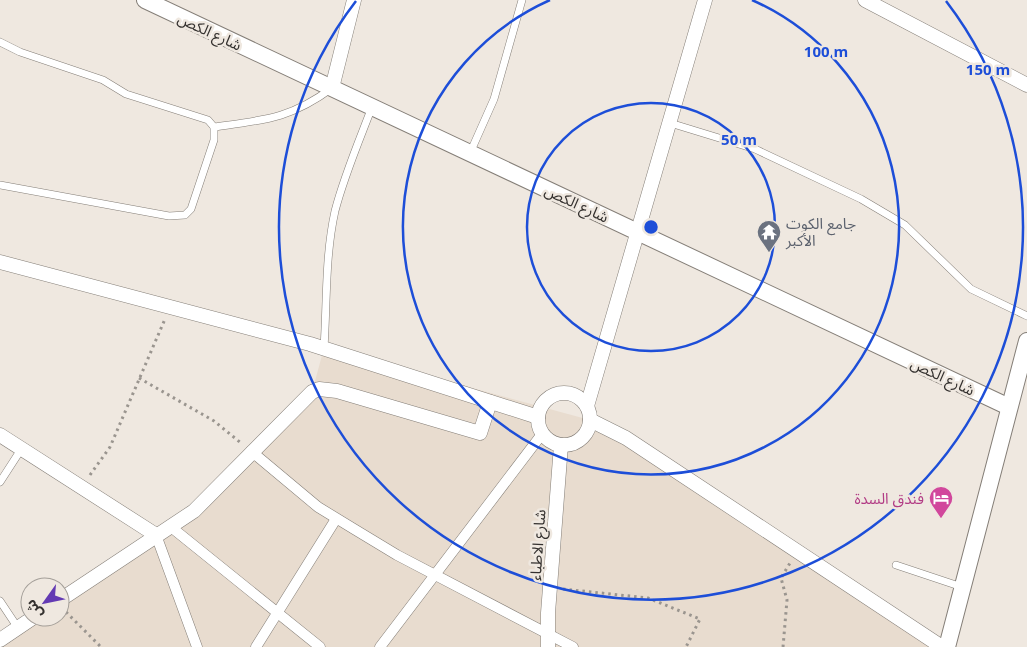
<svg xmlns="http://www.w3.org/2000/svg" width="1027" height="647" viewBox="0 0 1027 647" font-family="'Open Sans','Noto Sans Arabic',sans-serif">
	<rect width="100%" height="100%" fill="#efe8e0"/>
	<!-- built -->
	<polygon fill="#e8dccf" points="324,348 590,420 942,647 0,647 0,640 34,617 60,617 60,600 194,511 312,392"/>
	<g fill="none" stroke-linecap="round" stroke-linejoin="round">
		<!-- service casing -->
		<g stroke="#847e77" stroke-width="8">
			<g id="service">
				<polyline points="0,42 20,52 103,80 126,94 208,120 214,127 214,140 191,209 185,215 169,216 0,185"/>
				<polyline points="670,123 755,149 861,199 905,225 971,289 1027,316"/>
				<path d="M 214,127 C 264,120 290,119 332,88"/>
				<polyline points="470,153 494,99 522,0"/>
				<path d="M 324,348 C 327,303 325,256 335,211 C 344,176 359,141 372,107"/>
				<polyline points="0,482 22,448"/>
				<polyline points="896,565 962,587"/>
				<polyline points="0,601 18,628"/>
			</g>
		</g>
		<!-- pedestrian casing -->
		<g stroke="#847e77" stroke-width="11">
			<g id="pedestrian">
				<polyline points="251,451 318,507 354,529 397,555 573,647"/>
				<polyline points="171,527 320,647"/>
				<polyline points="156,535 197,647"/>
				<polyline points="256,647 336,519"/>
				<polyline points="380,647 542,434"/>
			</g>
		</g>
		<!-- minor casing -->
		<g stroke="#847e77" stroke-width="15">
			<g id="minor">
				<polyline points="865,0 1027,85"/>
				<polyline points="332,88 354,0"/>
				<polyline points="0,262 310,344 538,417"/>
				<circle cx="564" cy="419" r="26"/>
				<polyline points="587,406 705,0"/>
				<polyline points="590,420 626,438 942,647"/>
				<polyline points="0,435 156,535"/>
				<polyline points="60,600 194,511 312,392 319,389 337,391 480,433 490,402"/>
				<polyline points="0,640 34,617"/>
				<polyline points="548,647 548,613 561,445"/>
			</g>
		</g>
		<!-- tertiary casing -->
		<g stroke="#847e77" stroke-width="18">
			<g id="tertiary">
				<polyline points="145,0 1009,407"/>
				<polyline points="947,647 1027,341"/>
			</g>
		</g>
		<!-- path -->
		<g stroke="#9a958f" stroke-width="3" stroke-dasharray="2.5 4" stroke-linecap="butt">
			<polyline points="139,378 214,421 241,443"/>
			<polyline points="90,475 110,447 165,319"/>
			<polyline points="563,589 648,598 700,619 686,647"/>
			<polyline points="66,612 101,647"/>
			<polyline points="783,647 787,600 781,578 790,563"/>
		</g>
		<!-- service -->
		<use href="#service" stroke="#fff" stroke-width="7"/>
		<!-- pedestrian -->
		<use href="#pedestrian" stroke="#fff" stroke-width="10"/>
		<!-- minor -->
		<use href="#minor" stroke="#fff" stroke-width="14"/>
		<!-- tertiary -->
		<use href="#tertiary" stroke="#fff" stroke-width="16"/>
	</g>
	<!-- distance rings -->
	<g fill="none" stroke="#1d4ed8" stroke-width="2.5">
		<circle cx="651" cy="227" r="124"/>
		<path d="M752 0A248 248 0 1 1 550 0"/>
		<path d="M946 1A372 372 0 1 1 356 1"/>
	</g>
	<!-- icons -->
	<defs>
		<g id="temple-pin" transform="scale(1.25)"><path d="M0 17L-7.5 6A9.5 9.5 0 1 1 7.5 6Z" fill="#6b7280" stroke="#efe8e0"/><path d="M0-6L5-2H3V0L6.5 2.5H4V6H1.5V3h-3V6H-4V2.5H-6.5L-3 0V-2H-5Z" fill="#fff"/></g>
		<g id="hotel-pin" transform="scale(1.25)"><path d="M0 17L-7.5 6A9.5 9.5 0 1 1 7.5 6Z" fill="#d1479c" stroke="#efe8e0"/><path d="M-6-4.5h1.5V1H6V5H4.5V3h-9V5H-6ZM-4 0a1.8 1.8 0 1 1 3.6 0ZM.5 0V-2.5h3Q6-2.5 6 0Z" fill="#fff"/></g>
	</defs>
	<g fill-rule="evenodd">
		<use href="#temple-pin" x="769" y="232"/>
		<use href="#hotel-pin" x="941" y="498"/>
	</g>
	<g text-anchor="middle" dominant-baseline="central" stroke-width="5" stroke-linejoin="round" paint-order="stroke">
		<!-- street labels -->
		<g font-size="15" fill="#34312f" stroke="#efe8e0">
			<text transform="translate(210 31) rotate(25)">شارع الكص</text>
			<text transform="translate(577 203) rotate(25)">شارع الكص</text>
			<text transform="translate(943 376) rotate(25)">شارع الكص</text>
			<text transform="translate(537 545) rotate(-86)">شارع الاطباء</text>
		</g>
		<!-- worship labels -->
		<g font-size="15" fill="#5b616d" stroke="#efe8e0" text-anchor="start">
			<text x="786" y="223">جامع الكوت<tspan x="786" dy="17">الأكبر</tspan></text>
		</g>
		<!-- hotel labels -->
		<g font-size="15" fill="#b23c85" stroke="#efe8e0" text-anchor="end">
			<text x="924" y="498">فندق السدة</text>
		</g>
	</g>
	<circle cx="651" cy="227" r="8" fill="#1d4ed8" stroke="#efe8e0" stroke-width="2.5"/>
	<g font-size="15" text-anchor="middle" font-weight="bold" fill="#1d4ed8" stroke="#efe8e0" stroke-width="5" stroke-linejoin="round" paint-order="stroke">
		<text x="826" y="57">100 m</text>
		<text x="988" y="75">150 m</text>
		<text x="739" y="145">50 m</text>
	</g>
	<!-- north arrow -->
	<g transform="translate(45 602) rotate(237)"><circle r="24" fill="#efe8e0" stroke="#a49f99"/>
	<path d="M0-4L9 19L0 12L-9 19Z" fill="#633ab3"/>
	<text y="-8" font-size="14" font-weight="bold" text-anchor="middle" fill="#34312f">ش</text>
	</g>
</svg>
